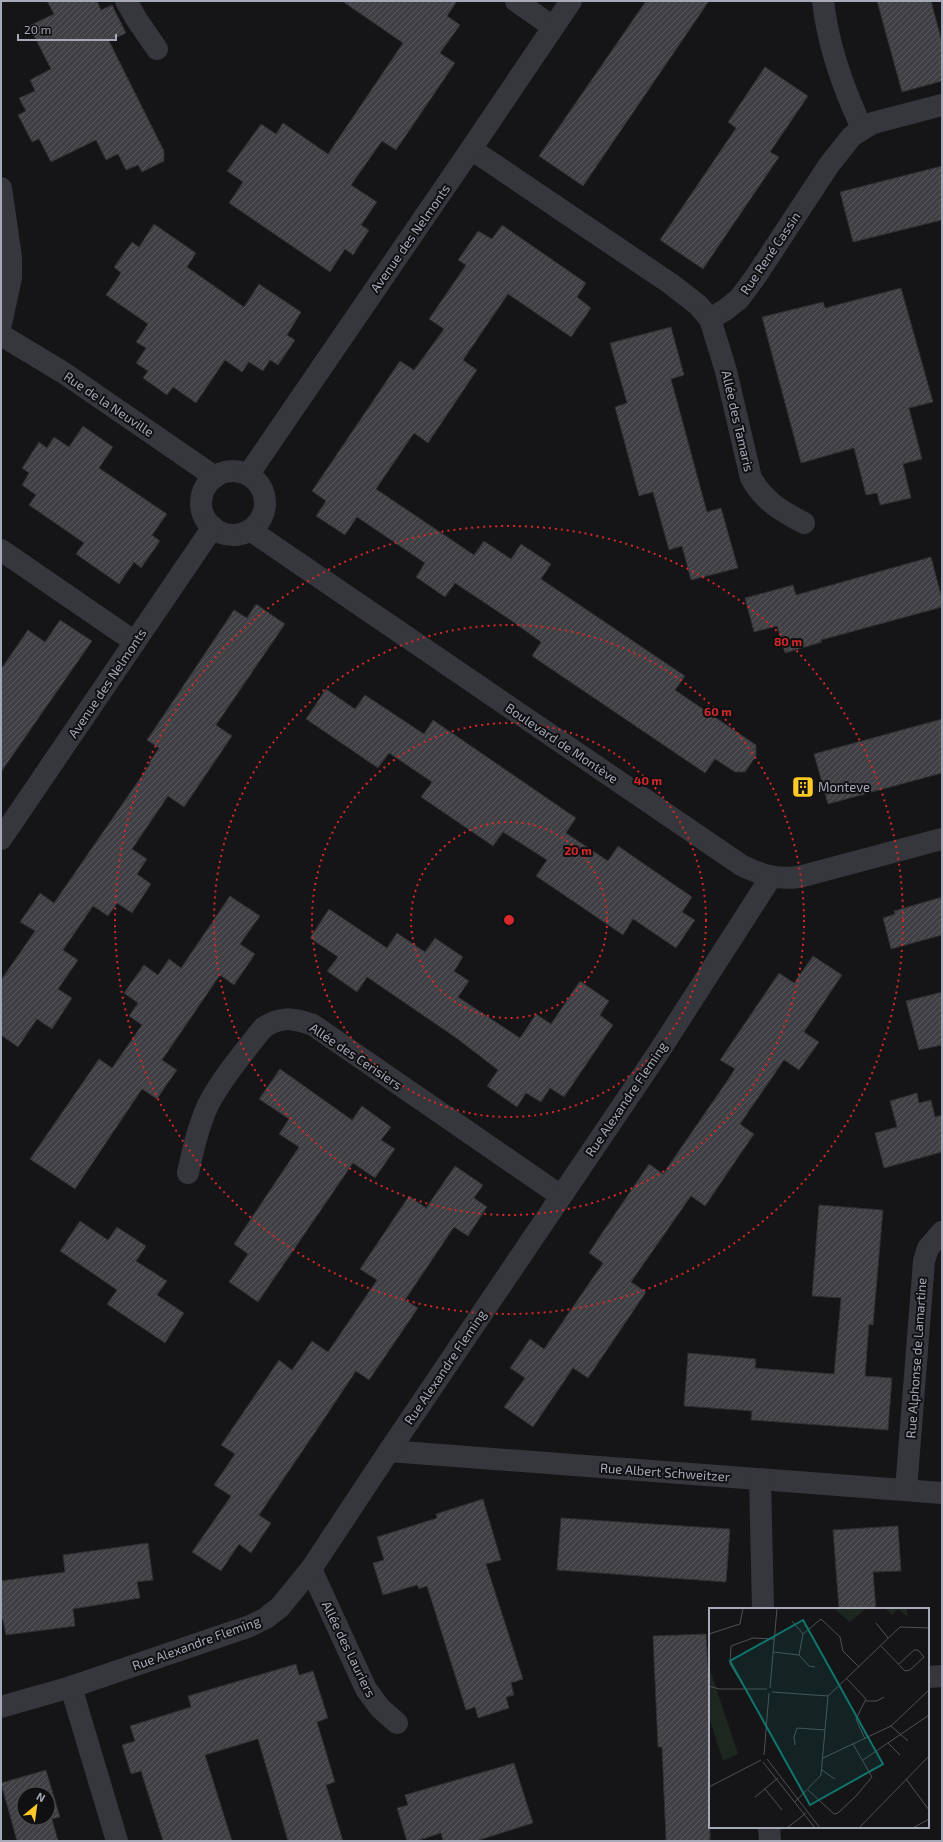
<svg xmlns="http://www.w3.org/2000/svg" width="943" height="1842" viewBox="0 0 943 1842" font-family="'Exo 2',sans-serif">
	<defs>
		<pattern id="building-hatch" width="6" height="6" patternUnits="userSpaceOnUse"><rect width="6" height="6" fill="#3f3f44"/><path d="M-1 1l2-2M0 6l6-6M5 7l2-2" fill="none" stroke="#58585d"/></pattern>
	</defs>
	<rect width="100%" height="100%" fill="#151517"/>
	<!-- building -->
	<g fill="url(#building-hatch)" stroke="#2f2f33" fill-rule="evenodd">
		<polygon points="47,1 97,1 101,10 112,5 126,33 109,41 164,151 164,161 142,172 138,165 126,170 118,154 106,160 96,140 51,162 39,139 32,142 18,115 26,111 19,98 35,91 30,80 51,69 29,26 54,14"/>
		<polygon points="342,1 457,1 447,16 460,25 440,53 455,63 396,150 382,141 351,185 377,202 361,225 369,230 353,255 345,249 330,272 229,203 243,182 227,171 261,124 276,134 283,123 328,154 403,43"/>
		<polygon points="646,1 709,1 583,186 539,156"/>
		<polygon points="877,1 931,1 942,42 942,81 902,92"/>
		<polygon points="765,67 808,96 770,152 779,157 703,269 660,240 736,128 728,122"/>
		<polygon points="942,166 942,220 853,242 840,192"/>
		<polygon points="154,224 196,253 187,267 244,307 259,284 301,312 287,335 295,340 278,365 270,360 263,371 249,362 242,372 225,360 196,403 173,387 167,395 143,378 148,371 136,363 146,348 136,342 148,324 106,295 121,273 114,267 132,242 139,247"/>
		<polygon points="502,225 586,283 577,297 591,308 571,337 508,294 463,360 477,370 428,443 414,433 376,489 474,555 484,541 511,559 521,544 551,564 541,579 685,676 675,690 756,745 756,756 745,772 735,772 715,759 705,773 532,656 541,642 512,621 455,583 445,597 416,577 425,563 357,517 345,535 316,516 326,501 312,491 400,361 414,370 444,329 429,319 466,265 458,260 478,231 492,239"/>
		<polygon points="901,288 933,402 909,408 922,459 903,464 911,498 880,505 877,493 866,495 854,448 801,463 762,317 823,302 825,308"/>
		<polygon points="671,327 684,375 671,379 707,512 721,508 738,568 691,580 682,546 669,550 653,492 639,496 615,407 627,403 610,343"/>
		<polygon points="83,426 113,447 99,468 167,514 152,535 160,541 141,568 134,562 119,584 76,554 84,543 29,505 36,495 22,485 29,473 22,468 39,442 47,448 54,437 69,447"/>
		<polygon points="931,557 942,599 942,607 821,640 822,642 785,653 777,626 754,632 745,598 793,585 796,595"/>
		<polygon points="256,604 285,624 216,725 232,736 184,807 168,796 132,849 147,859 137,874 151,884 132,913 117,903 108,916 93,906 63,950 78,960 58,989 72,998 52,1029 37,1019 18,1047 1,1035 1,980 35,931 20,922 40,893 54,903 150,764 149,763 159,748 147,740 224,625 234,610 247,618"/>
		<polygon points="60,620 92,641 1,772 1,669 28,630 45,642"/>
		<polygon points="326,689 355,709 365,695 424,734 433,720 576,818 566,833 608,861 618,846 692,897 682,912 695,920 676,948 633,919 623,935 536,876 547,860 503,832 493,846 421,797 432,782 389,753 378,768 306,719"/>
		<polygon points="942,719 942,773 828,804 814,754"/>
		<polygon points="230,896 260,916 240,944 255,954 234,985 220,975 162,1060 177,1070 167,1084 157,1099 142,1089 75,1189 30,1159 99,1059 112,1068 142,1025 129,1016 138,1003 124,993 144,965 158,975 169,959 181,968"/>
		<polygon points="942,897 942,935 891,949 883,918 895,914 894,911"/>
		<polygon points="329,909 387,948 397,933 425,952 435,938 463,957 454,971 469,981 458,997 520,1038 536,1014 551,1024 580,981 609,1001 600,1015 613,1025 564,1097 550,1088 541,1102 526,1093 517,1107 487,1086 498,1070 455,1037 367,977 357,992 327,971 338,957 310,938"/>
		<polygon points="813,956 842,975 804,1032 819,1042 799,1070 784,1060 740,1124 754,1134 705,1206 691,1196 631,1282 646,1292 588,1378 573,1368 533,1427 504,1407 525,1378 510,1368 530,1339 544,1349 603,1263 589,1253 598,1239 649,1164 663,1174 725,1084 735,1069 720,1060 779,973 794,983"/>
		<polygon points="942,992 942,1045 919,1050 906,1001"/>
		<polygon points="280,1069 352,1120 362,1106 391,1127 381,1140 395,1149 375,1178 353,1163 258,1302 229,1282 248,1254 234,1244 299,1147 279,1134 289,1119 259,1099"/>
		<polygon points="917,1093 919,1103 931,1100 935,1117 942,1115 942,1152 884,1168 875,1133 897,1127 890,1101"/>
		<polygon points="455,1166 483,1185 474,1198 487,1207 468,1236 454,1227 405,1300 418,1308 369,1380 356,1371 324,1419 259,1515 271,1523 251,1553 239,1544 221,1571 192,1552 231,1496 214,1485 235,1454 221,1445 279,1360 292,1370 312,1341 328,1352 377,1280 360,1269 409,1196 426,1208"/>
		<polygon points="819,1205 883,1210 873,1325 869,1324 865,1376 892,1378 888,1430 751,1420 752,1411 684,1406 688,1353 756,1359 755,1368 834,1374 841,1298 812,1296"/>
		<polygon points="80,1221 108,1240 117,1227 146,1246 136,1261 167,1281 157,1295 184,1313 165,1343 107,1304 117,1290 60,1251"/>
		<polygon points="483,1499 501,1560 486,1564 523,1679 511,1683 514,1695 506,1697 509,1708 478,1718 475,1707 466,1710 427,1586 419,1589 417,1585 383,1595 373,1563 384,1560 377,1537 437,1518 436,1514"/>
		<polygon points="561,1518 730,1529 726,1582 557,1570"/>
		<polygon points="898,1526 901,1571 873,1572 876,1609 839,1609 833,1530"/>
		<polygon points="148,1543 153,1580 137,1582 140,1598 73,1609 75,1626 6,1635 3,1620 1,1620 1,1581 65,1572 63,1555"/>
		<polygon points="706,1634 710,1697 710,1841 666,1841 662,1747 658,1747 653,1636"/>
		<polygon points="296,1664 299,1675 313,1671 328,1718 317,1722 335,1782 326,1785 343,1841 288,1841 258,1739 205,1755 232,1841 163,1841 141,1771 131,1774 122,1745 135,1741 130,1726 191,1707 188,1696"/>
		<polygon points="514,1763 533,1823 476,1841 443,1841 441,1833 416,1841 407,1841 397,1808 408,1805 405,1795"/>
		<path d="M 46,1770 L 60,1817 L 52,1819 L 58,1841 L 17,1841 L 1,1783 ZM 24,1794 L 48,1794 L 48,1818 L 24,1818 Z"/>
	</g>
	<g fill="none" stroke-linecap="round" stroke-linejoin="round">
		<!-- minor -->
		<g stroke="#36363d" stroke-width="22">
			<polyline points="126,1 137,20 157,49"/>
			<polyline points="516,1 553,27"/>
			<path d="M 823,1 C 828,45 843,88 862,128"/>
			<polyline points="471,149 671,284 698,305 710,319 725,310 739,299 756,276 829,165 852,136 873,123 942,105"/>
			<polyline points="1,188 11,257 11,278 1,324"/>
			<path d="M 710,319 L 726,371 L 751,478 C 764,501 781,511 804,523"/>
			<polyline points="1,335 64,373 215,477"/>
			<circle cx="233" cy="503" r="32"/>
			<polyline points="248,475 471,149 571,1"/>
			<path d="M 250,530 L 741,865 C 761,875 777,880 799,877 L 942,839"/>
			<polyline points="1,550 135,642"/>
			<polyline points="1,839 213,527"/>
			<path d="M 188,1173 C 193,1150 198,1127 208,1105 C 222,1078 244,1052 263,1028 C 280,1016 293,1018 313,1025 L 561,1196"/>
			<polyline points="389,1451 942,1493"/>
			<polyline points="760,1479 763,1609"/>
			<polyline points="906,1490 924,1261 928,1248 942,1232"/>
			<polyline points="311,1569 366,1689 380,1708 397,1723"/>
			<polyline points="928,1677 942,1676"/>
			<polyline points="71,1687 117,1841"/>
			<polyline points="1,1707 71,1687 250,1626 266,1618 280,1607 311,1569 389,1451 658,1053 771,877"/>
			<polyline points="769,1827 770,1841"/>
		</g>
	</g>
	<!-- distance rings -->
	<g fill="none" stroke="#d62828" stroke-width="2" stroke-dasharray="2 4">
		<circle cx="509" cy="920" r="98"/>
		<circle cx="509" cy="920" r="197"/>
		<circle cx="509" cy="920" r="295"/>
		<circle cx="509" cy="920" r="394"/>
	</g>
	<!-- icons -->
	<defs>
		<g id="building-square" transform="scale(1.15)"><rect x="-9" y="-9" width="18" height="18" rx="4" fill="#ffc926" stroke="#101012"/><path d="M-4-6H4V6H1V3H-1V6H-4ZM-2.5-4.3h1.7v1.8h-1.7ZM.8-4.3h1.7v1.8H.8ZM-2.5-1h1.7V.8h-1.7ZM.8-1h1.7V.8H.8Z" fill="#111"/></g>
	</defs>
	<g fill-rule="evenodd">
		<use href="#building-square" x="803" y="787"/>
	</g>
	<g text-anchor="middle" dominant-baseline="central" stroke-width="4" stroke-linejoin="round" paint-order="stroke">
		<!-- street labels -->
		<g font-size="13" fill="#a6aab8" stroke="#101012">
			<text transform="translate(410 238) rotate(-55)">Avenue des Nelmonts</text>
			<text transform="translate(770 253) rotate(-56)">Rue René Cassin</text>
			<text transform="translate(109 404) rotate(34)">Rue de la Neuville</text>
			<text transform="translate(738 421) rotate(77)">Allée des Tamaris</text>
			<text transform="translate(107 683) rotate(-56)">Avenue des Nelmonts</text>
			<text transform="translate(562 743) rotate(34)">Boulevard de Montève</text>
			<text transform="translate(356 1056) rotate(34)">Allée des Cerisiers</text>
			<text transform="translate(626 1099) rotate(-56)">Rue Alexandre Fleming</text>
			<text transform="translate(916 1358) rotate(-86)">Rue Alphonse de Lamartine</text>
			<text transform="translate(445 1367) rotate(-56)">Rue Alexandre Fleming</text>
			<text transform="translate(665 1472) rotate(4)">Rue Albert Schweitzer</text>
			<text transform="translate(196 1643) rotate(-20)">Rue Alexandre Fleming</text>
			<text transform="translate(349 1649) rotate(64)">Allée des Lauriers</text>
		</g>
		<!-- poi labels -->
		<g font-size="13" fill="#a6aab8" stroke="#101012" text-anchor="start">
			<text x="818" y="787">Monteve</text>
		</g>
	</g>
	<!-- overview -->
	<g transform="translate(709 1608)">
		<rect width="220" height="220" fill="#151517"/>
		<path d="M 124,0 L 158,0 L 141,14 ZM 176,0 L 198,0 L 199,9 L 189,1 L 183,7 Z" fill="#1d261f"/>
		<path d="M 0,59 L 29,146 L 14,153 L 0,109 Z" fill="#1d261f"/>
		<path fill="none" stroke="#4f5157" stroke-width="1" d="M 83,13 L 94,26M 167,15 L 179,30M 0,26 L 31,16 L 34,0M 172,38 L 196,63 L 201,62 L 215,49 L 209,42 L 205,42 L 190,56M 64,44 L 90,47 L 94,26 L 112,11 L 131,29 L 134,43 L 150,59M 90,47 L 100,58 L 106,59M 138,71 L 157,91 L 147,111 L 156,131M 0,78 L 10,81 L 58,81M 35,79 L 21,56 L 22,38 L 44,30 L 65,31M 61,80 L 68,0M 63,84 L 119,88 L 191,19 L 220,20M 157,93 L 168,93 L 175,89M 182,118 L 199,133M 179,135 L 191,147M 86,137 L 85,129 L 88,120 L 116,122M 55,147 L 60,85M 114,150 L 182,118 L 220,82M 58,151 L 111,220M 154,152 L 220,107M 54,154 L 106,220M 113,162 L 126,171M 197,171 L 220,202M 0,179 L 52,152M 56,181 L 73,202M 99,182 L 125,206 L 129,205 L 147,188 L 163,169 L 144,136M 46,189 L 69,170M 86,194 L 112,167 L 119,88M 78,220 L 97,205M 150,220 L 220,148M 204,220 L 220,211"/>
		<path fill="#0f766e" fill-opacity="0.15" stroke="#0f766e" stroke-width="2" d="M 94,12 L 174,156 L 101,197 L 21,53 Z"/>
		<rect width="220" height="220" fill="none" stroke="#a6aab8" stroke-width="2"/>
	</g>
	<circle cx="509" cy="920" r="6" fill="#d62828" stroke="#101012" stroke-width="2"/>
	<g font-size="12" text-anchor="middle" font-weight="bold" fill="#d62828" stroke="#101012" stroke-width="4" stroke-linejoin="round" paint-order="stroke">
		<text x="788" y="646">80 m</text>
		<text x="718" y="716">60 m</text>
		<text x="648" y="785">40 m</text>
		<text x="578" y="855">20 m</text>
	</g>
	<!-- border -->
	<rect width="943" height="1842" fill="none" stroke="#a6aab8" stroke-width="4"/>
	<!-- north arrow -->
	<g transform="translate(36 1806) rotate(29)"><circle r="19" fill="#101012" stroke="#4c4e54"/>
	<path d="M0-3L7 15L0 10L-7 15Z" fill="#ffc926"/>
	<text y="-6" font-size="11" font-weight="bold" text-anchor="middle" fill="#a6aab8">N</text>
	</g>
	<!-- scale -->
	<path d="M18 34v6h98v-6" fill="none" stroke="#a6aab8" stroke-width="2"/>
	<text x="24" y="34" font-size="12" fill="#a6aab8" stroke="#101012" stroke-width="3" paint-order="stroke">20 m</text>
</svg>
